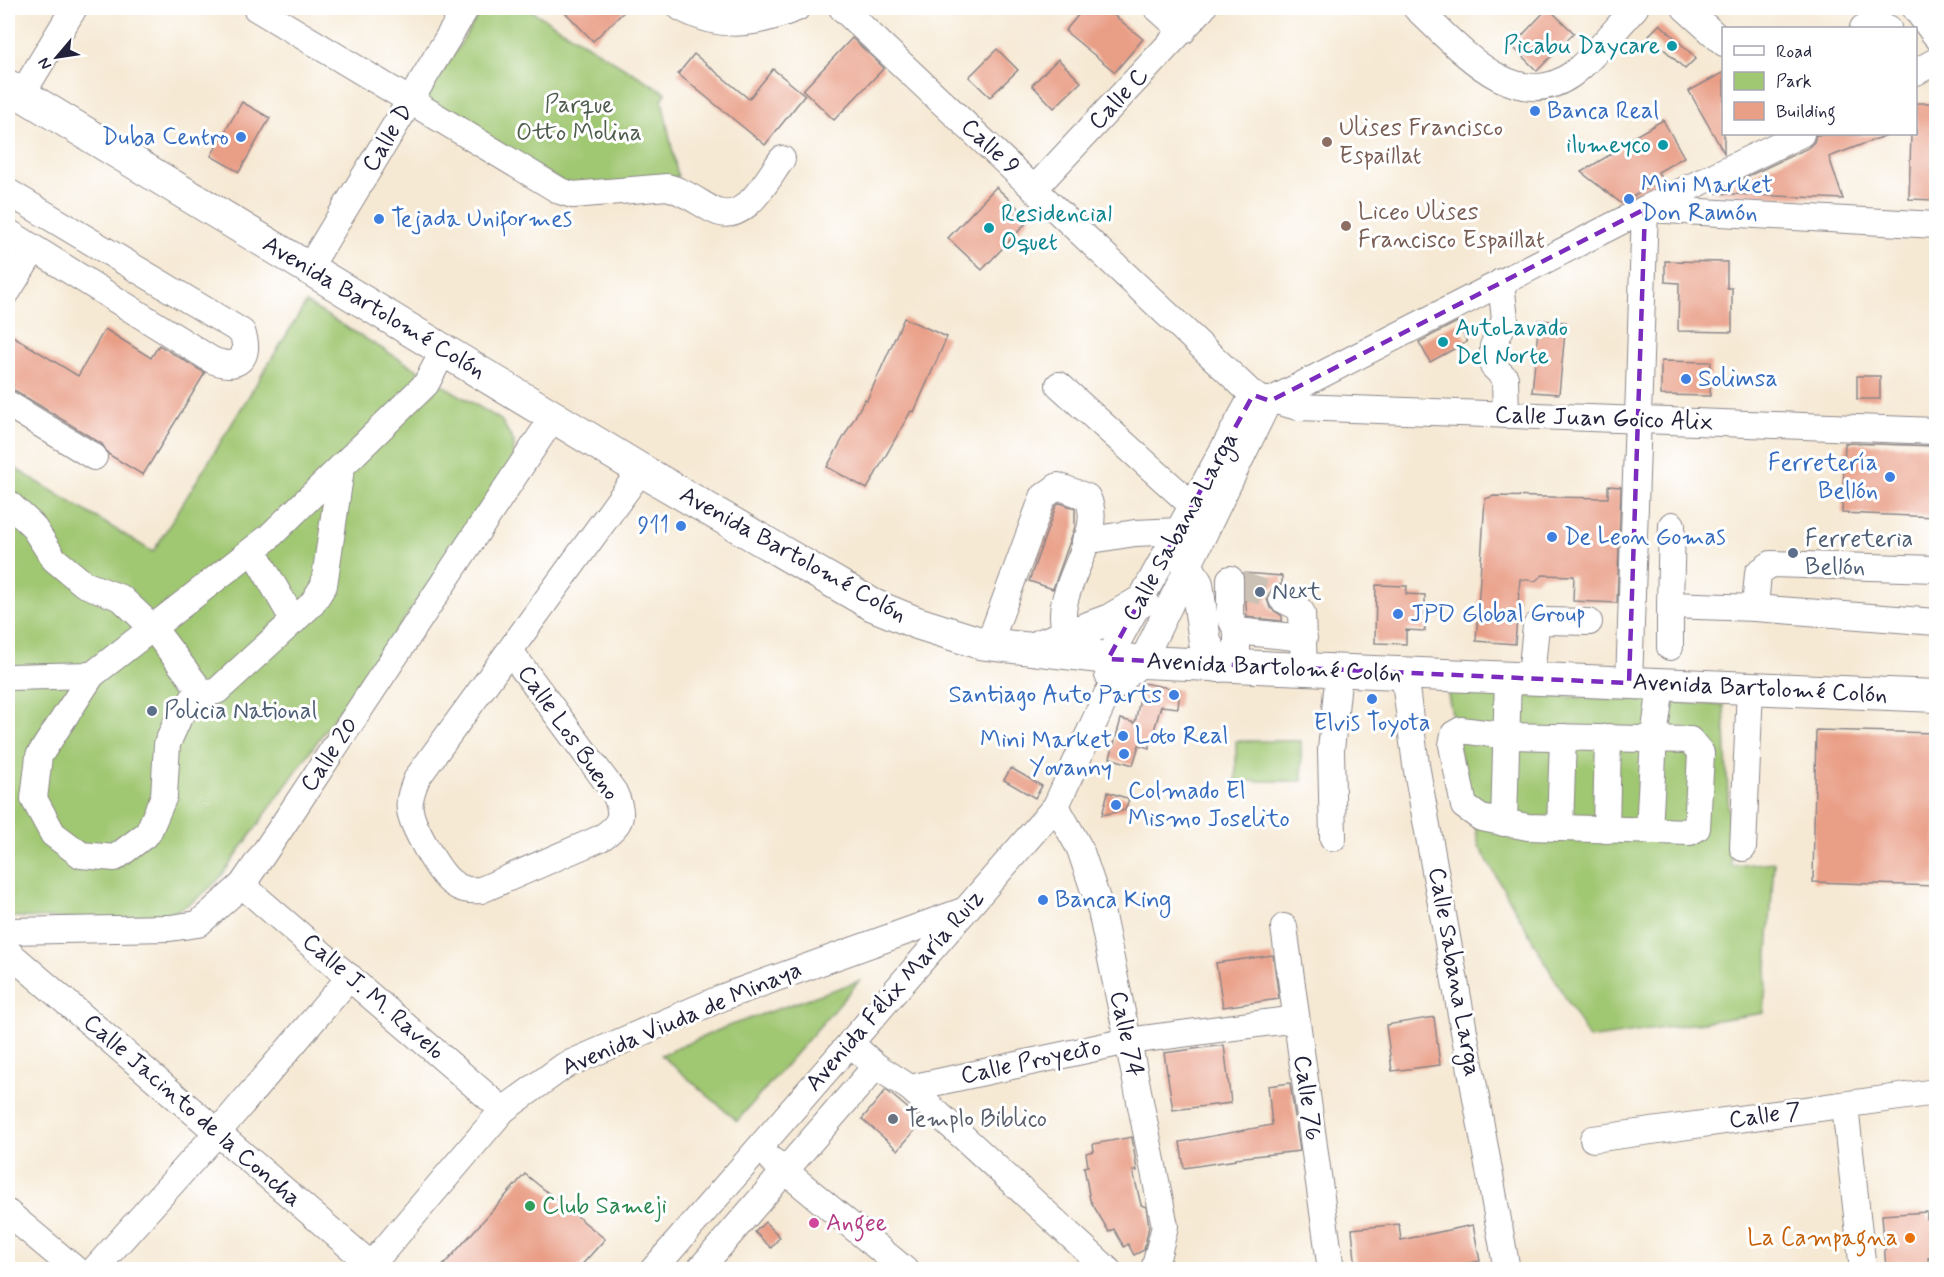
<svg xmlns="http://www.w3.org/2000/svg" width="1944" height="1277" viewBox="0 0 1944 1277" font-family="Mynerve,sans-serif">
	<rect width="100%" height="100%" fill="#fff"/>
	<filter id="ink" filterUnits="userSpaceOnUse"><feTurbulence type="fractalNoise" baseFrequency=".0167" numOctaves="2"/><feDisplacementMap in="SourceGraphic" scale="12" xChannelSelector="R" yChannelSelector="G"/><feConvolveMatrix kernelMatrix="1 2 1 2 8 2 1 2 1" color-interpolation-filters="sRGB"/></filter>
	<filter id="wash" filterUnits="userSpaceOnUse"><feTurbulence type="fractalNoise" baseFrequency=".008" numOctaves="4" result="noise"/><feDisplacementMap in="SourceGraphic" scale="24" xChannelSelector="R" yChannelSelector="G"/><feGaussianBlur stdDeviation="1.35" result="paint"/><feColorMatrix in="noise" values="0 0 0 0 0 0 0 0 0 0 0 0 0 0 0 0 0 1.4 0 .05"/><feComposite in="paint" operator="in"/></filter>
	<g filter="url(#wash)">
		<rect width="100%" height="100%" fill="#f6e9d4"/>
		<!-- green -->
		<g fill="#a0c772" stroke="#617456" stroke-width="1.5">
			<polygon points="483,8 527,8 666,93 662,100 678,177 575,189 424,101"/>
			<path d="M 306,303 L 501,420 L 514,442 L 513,467 L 220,878 C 205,893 191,905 171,913 C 138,925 46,917 8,917 L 8,464 L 153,552 Z"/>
			<polygon points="1447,690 1724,705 1731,866 1774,862 1764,1013 1589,1039 1479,846"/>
			<polygon points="1236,741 1301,741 1302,781 1236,781"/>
			<polygon points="859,981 737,1121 661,1055 728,1026"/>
		</g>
		<g id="blocks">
			<!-- building -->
			<g fill="#e99e86">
				<polygon points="561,8 628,8 593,41"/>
				<polygon points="1084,8 1105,8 1143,39 1115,72 1065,31"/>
				<polygon points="1548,8 1574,33 1537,71 1512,46"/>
				<polygon points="1660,24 1696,58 1685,69 1649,35"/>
				<polygon points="852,38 884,68 834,120 803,90"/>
				<polygon points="997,49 1018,70 990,97 969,77"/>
				<polygon points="694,54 749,99 773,69 805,95 765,145 678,74"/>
				<polygon points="1058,59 1081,82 1054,108 1032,85"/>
				<polygon points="1724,72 1724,153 1689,91"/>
				<polygon points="242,102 270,118 239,172 211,156"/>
				<polygon points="1916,103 1936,103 1936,200 1909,199 1911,134 1916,134"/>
				<polygon points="1663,120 1684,157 1658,172 1662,180 1621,203 1581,172 1613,153 1611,150"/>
				<polygon points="1816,135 1887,135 1829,157 1843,199 1712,193 1808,148 1814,142"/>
				<polygon points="996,187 1030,219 982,270 948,238"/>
				<polygon points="1665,261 1727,262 1727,288 1732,288 1732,332 1678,331 1679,283 1665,282"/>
				<polygon points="904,318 947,337 914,412 911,411 867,489 827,467 865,399 867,400"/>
				<polygon points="1539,320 1566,322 1559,394 1532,392"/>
				<polygon points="1457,322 1467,342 1430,362 1419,342"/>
				<polygon points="105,329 151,358 159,345 205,373 143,475 108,454 102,444 16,391 8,389 8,333 78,376"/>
				<polygon points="1661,361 1711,362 1710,396 1661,395"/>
				<rect x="1857" y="376" width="23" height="23"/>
				<polygon points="1845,443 1936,446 1936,517 1842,513"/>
				<polygon points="1608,486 1621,487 1617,603 1573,601 1574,576 1543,575 1535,581 1520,579 1515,644 1476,641 1485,499 1494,496 1608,498"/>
				<polygon points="1060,503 1075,508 1075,527 1053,589 1029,581 1056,506"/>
				<polygon points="1243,573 1282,576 1282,584 1273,587 1267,599 1270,608 1282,616 1282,621 1247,617"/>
				<polygon points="1376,585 1407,586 1406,594 1425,595 1425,631 1406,630 1406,644 1375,643"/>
				<polygon points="1143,683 1180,690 1178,708 1161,706 1149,748 1139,745 1133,765 1110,758 1121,719 1135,723"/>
				<polygon points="1816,730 1936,733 1936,886 1813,882"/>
				<polygon points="1011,768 1042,786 1035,798 1004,780"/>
				<polygon points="1108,792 1129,799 1125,810 1102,815"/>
				<polygon points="1273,955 1279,999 1223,1007 1216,963"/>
				<polygon points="1434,1017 1440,1065 1392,1071 1386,1025"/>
				<polygon points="1224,1045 1231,1103 1173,1110 1164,1053"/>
				<polygon points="1290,1083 1300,1151 1236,1158 1236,1160 1184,1168 1180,1142 1272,1125 1268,1086"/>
				<polygon points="886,1090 923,1121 898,1150 862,1119"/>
				<polygon points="1132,1137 1137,1171 1133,1171 1141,1205 1146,1207 1149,1226 1144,1250 1134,1255 1128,1244 1124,1247 1114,1229 1109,1232 1090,1200 1084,1167 1088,1166 1086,1153 1094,1151 1093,1144"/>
				<polygon points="525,1174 605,1239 578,1269 440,1269"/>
				<polygon points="1927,1212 1927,1219 1936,1218 1936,1257 1928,1258 1929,1269 1886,1269 1882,1215"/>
				<polygon points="765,1222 780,1237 771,1248 755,1232"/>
				<polygon points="1399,1224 1401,1240 1473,1225 1480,1261 1438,1269 1356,1269 1352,1229"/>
			</g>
		</g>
	</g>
	<g filter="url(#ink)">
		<use href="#blocks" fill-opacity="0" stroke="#8c8688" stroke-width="1.5"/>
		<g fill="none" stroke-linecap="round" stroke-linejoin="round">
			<!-- minor-tunnel -->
			<polyline stroke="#ccc1b5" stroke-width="26" stroke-dasharray="26 13" stroke-linecap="butt" points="1239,584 1282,599"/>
			<!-- minor casing -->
			<g stroke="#8c8688" stroke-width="28">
				<g id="minor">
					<path d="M 256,8 L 560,191 L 573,195 L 667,187 C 684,191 698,202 713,210 C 744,227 767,179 782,159"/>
					<path d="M 681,8 C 722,30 755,25 797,8"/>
					<polyline points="842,8 1253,395 1264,400 1272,400 1645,209 1801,134"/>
					<polyline points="1157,8 1183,31"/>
					<path d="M 1416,8 C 1455,43 1513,116 1571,75 C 1593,59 1616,28 1635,8"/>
					<polyline points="1685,8 1724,43"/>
					<polyline points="1915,8 1936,36"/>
					<polyline points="1863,28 1879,25 1888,28"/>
					<polyline points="1916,72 1936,61"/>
					<polyline points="22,94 74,8"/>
					<polyline points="1034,189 1203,8"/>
					<path d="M 8,192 L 242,332 C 252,358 237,371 212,360 L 8,232"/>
					<polyline points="1648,209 1936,225"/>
					<polyline points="309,268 466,8"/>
					<polyline points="1501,282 1505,320 1493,346 1493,366 1505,378 1506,415"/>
					<polyline points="8,291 34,249"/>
					<polyline points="1059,385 1193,506"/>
					<polyline points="1272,400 1298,407 1936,431"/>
					<polyline points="8,404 94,457"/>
					<polyline points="8,503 32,525 54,559 84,584 121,598 153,628 200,690 209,693 217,691 312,604 324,585 341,469"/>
					<polyline points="1085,541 1135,533 1180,531"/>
					<polyline points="253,550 294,621"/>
					<polyline points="1230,579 1230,617 1237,631 1237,666"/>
					<polyline points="1282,599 1296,606 1302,613 1304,670"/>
					<polyline points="1670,605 1672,525"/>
					<polyline points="1755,608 1758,573 1771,564 1936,569"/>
					<polyline points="1237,631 1304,638"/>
					<path d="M 989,644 L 1043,497 L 1058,486 L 1087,497 C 1109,536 1045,597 1068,635"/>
					<polyline points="1670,647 1670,605 1755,608 1936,622"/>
					<path d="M 510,651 L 614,792 C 625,815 622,824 601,838 L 481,890 C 470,891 461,890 451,882 C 438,872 412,826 410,810 C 408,799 413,788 417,778 L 641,470"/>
					<polyline points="1404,673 1416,765 1507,1270"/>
					<polyline points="1108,675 1108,659 1253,395"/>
					<polyline points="8,677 92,675"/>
					<polyline points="1531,677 1536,626 1546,621 1589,622"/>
					<polyline points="1629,683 1645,209"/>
					<polyline points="200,690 179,717 167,744 164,796 148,833 115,858 81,855 53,834 34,799 39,756 92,675 269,537 426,384 444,350"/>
					<polygon points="1461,730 1508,736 1690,740 1701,753 1697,828 1690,832 1528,827 1481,818 1464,806 1452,745 1454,734"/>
					<polyline points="1056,806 1080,849 1101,911 1128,1041 1165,1226 1154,1270"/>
					<polyline points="1504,823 1508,676"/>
					<polyline points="1560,828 1563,737"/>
					<polyline points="1606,830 1608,737"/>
					<polyline points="1649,831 1654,737 1661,686"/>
					<polyline points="1333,838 1331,750 1339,671"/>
					<polyline points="1743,848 1750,689"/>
					<polyline points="242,885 503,1110"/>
					<polyline points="1284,927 1331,1270"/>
					<polyline points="8,931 170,928 198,924 242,885 279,831 554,416"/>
					<polyline points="8,952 377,1270"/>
					<polyline points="850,1043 876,1066 910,1088 1108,1270"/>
					<polyline points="910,1088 1128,1041 1296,1019"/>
					<polyline points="1845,1106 1863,1270"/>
					<polyline points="1593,1139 1936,1092"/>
					<polyline points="773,1161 905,1270"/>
					<polyline points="8,1213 76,1270"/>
					<polyline points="94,1270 217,1133 350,977"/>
					<polyline points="367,1270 503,1110 564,1066 726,996 963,911"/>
					<polyline points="653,1270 1056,806 1107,694 1142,662 1269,400"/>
					<polyline points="699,1270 876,1066"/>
				</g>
			</g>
			<!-- major casing -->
			<g stroke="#8c8688" stroke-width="34">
				<g id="major">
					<polyline points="8,86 641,470 873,605 917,623 980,643 1142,662 1936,696"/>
					<polyline points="1188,568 1197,584 1205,642 1218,666"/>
					<polyline points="1036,647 1110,620 1142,601"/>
				</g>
			</g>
			<!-- minor -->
			<use href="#minor" stroke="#fff" stroke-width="26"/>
			<!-- major -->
			<use href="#major" stroke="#fff" stroke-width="32"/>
		</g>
	</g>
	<!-- marked area -->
	<path fill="none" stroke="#7b2cbf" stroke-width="4.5" stroke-dasharray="12 8" stroke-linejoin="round" d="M 1645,209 L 1629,683 L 1108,659 L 1253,395 L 1270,401 Z"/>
	<!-- markers -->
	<g fill="#0f9aa8" stroke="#fff" stroke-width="2">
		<circle cx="1672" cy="46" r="6"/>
		<circle cx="1663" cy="145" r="6"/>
		<circle cx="989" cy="228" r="6"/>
		<circle cx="1443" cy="342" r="6"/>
	</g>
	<g fill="#3f7fe0" stroke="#fff" stroke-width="2">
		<circle cx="1535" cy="111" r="6"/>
		<circle cx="241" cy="137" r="6"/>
		<circle cx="1629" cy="199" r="6"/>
		<circle cx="379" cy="219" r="6"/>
		<circle cx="1686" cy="379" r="6"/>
		<circle cx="1890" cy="477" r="6"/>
		<circle cx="681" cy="526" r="6"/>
		<circle cx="1552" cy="537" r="6"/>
		<circle cx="1398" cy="614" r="6"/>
		<circle cx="1174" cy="695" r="6"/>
		<circle cx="1372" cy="699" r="6"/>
		<circle cx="1123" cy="736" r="6"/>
		<circle cx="1124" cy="754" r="6"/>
		<circle cx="1116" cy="805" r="6"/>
		<circle cx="1043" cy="900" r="6"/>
	</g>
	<g fill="#8d6e63" stroke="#fff" stroke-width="2">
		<circle cx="1327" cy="142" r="6"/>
		<circle cx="1346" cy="226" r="6"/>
	</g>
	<g fill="#5c6f8a" stroke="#fff" stroke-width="2">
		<circle cx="1793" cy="553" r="6"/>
		<circle cx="1260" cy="592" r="6"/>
		<circle cx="152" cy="711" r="6"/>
	</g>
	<circle fill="#6b7280" stroke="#fff" stroke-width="2" cx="893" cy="1119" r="6"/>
	<circle fill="#2e9e5b" stroke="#fff" stroke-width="2" cx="530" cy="1206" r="6"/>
	<circle fill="#d1479c" stroke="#fff" stroke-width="2" cx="814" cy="1223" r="6"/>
	<circle fill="#e8710a" stroke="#fff" stroke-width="2" cx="1910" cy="1238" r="6"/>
	<g text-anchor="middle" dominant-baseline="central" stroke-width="6" stroke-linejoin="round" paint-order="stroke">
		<!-- culture labels -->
		<g font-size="24" fill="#0d838f" stroke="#fff" text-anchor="end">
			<text x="1660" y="46">Picabu Daycare</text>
			<text x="1651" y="145">ilumeyco</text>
			<text x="1001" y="214" text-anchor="start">Residencial<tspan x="1001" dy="28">Oquet</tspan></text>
			<text x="1455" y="328" text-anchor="start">AutoLavado<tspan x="1455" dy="28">Del Norte</tspan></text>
		</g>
		<!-- street labels -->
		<g font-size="24" fill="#22223b" stroke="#fff">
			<text transform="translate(1119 99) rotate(-47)">Calle C</text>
			<text transform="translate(388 138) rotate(-59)">Calle D</text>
			<text transform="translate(990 147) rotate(43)">Calle 9</text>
			<text transform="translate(374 308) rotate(31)">Avenida Bartolomé Colón</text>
			<text transform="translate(1604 419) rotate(2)">Calle Juan Goico Alix</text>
			<text transform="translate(1181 527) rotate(-61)">Calle Sabana Larga</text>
			<text transform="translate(793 555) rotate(29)">Avenida Bartolomé Colón</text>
			<text transform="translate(1274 668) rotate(3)">Avenida Bartolomé Colón</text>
			<text transform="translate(1760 689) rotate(3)">Avenida Bartolomé Colón</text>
			<text transform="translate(568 733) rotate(55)">Calle Los Bueno</text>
			<text transform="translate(330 755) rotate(-56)">Calle 20</text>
			<text transform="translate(1454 972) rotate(80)">Calle Sabana Larga</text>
			<text transform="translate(895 991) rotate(-49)">Avenida Félix María Ruiz</text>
			<text transform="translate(373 997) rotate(41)">Calle J. M. Ravelo</text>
			<text transform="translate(682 1019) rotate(-23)">Avenida Viuda de Minaya</text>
			<text transform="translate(1126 1034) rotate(78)">Calle 74</text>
			<text transform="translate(1031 1062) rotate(-12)">Calle Proyecto</text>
			<text transform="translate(1307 1098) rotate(82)">Calle 76</text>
			<text transform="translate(192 1111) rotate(41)">Calle Jacinto de la Concha</text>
			<text transform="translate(1765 1116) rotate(-8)">Calle 7</text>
		</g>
		<!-- park labels -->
		<g font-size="24" fill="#4e5c4e" stroke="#fff">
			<text x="579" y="105">Parque<tspan x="579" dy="28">Otto Molina</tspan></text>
		</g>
		<!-- shop labels -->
		<g font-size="24" fill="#366cbe" stroke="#fff" text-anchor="start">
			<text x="1547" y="111">Banca Real</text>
			<text x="229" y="137" text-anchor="end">Duba Centro</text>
			<text x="1641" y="185">Mini Market<tspan x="1641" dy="28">Don Ramón</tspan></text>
			<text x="391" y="219">Tejada Uniformes</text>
			<text x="1698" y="379">Solimsa</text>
			<text x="1878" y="463" text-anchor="end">Ferretería<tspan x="1878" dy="28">Bellón</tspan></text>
			<text x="669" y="526" text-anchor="end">911</text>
			<text x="1564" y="537">De Leon Gomas</text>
			<text x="1410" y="614">JPD Global Group</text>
			<text x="1162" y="695" text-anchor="end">Santiago Auto Parts</text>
			<text x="1372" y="723" text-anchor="middle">Elvis Toyota</text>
			<text x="1135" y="736">Loto Real</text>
			<text x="1112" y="740" text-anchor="end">Mini Market<tspan x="1112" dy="28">Yovanny</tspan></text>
			<text x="1128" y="791">Colmado El<tspan x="1128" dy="28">Mismo Joselito</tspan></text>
			<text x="1055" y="900">Banca King</text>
		</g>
		<!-- education labels -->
		<g font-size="24" fill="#785e54" stroke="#fff" text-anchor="start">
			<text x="1339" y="128">Ulises Francisco<tspan x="1339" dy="28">Espaillat</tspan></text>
			<text x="1358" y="212">Liceo Ulises<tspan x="1358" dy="28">Francisco Espaillat</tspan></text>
		</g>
		<!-- service labels -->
		<g font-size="24" fill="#4e5e75" stroke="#fff" text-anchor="start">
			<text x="1805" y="539">Ferreteria<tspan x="1805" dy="28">Bellón</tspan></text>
			<text x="1272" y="592">Next</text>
			<text x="164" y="711">Policia National</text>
		</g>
		<!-- worship labels -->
		<g font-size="24" fill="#5b616d" stroke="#fff" text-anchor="start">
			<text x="905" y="1119">Templo Biblico</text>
		</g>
		<!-- leisure labels -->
		<g font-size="24" fill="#27864d" stroke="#fff" text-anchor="start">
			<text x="542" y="1206">Club Sameji</text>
		</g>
		<!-- hotel labels -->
		<g font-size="24" fill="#b23c85" stroke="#fff" text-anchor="start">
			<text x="826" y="1223">Angee</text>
		</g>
		<!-- food labels -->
		<g font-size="24" fill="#c56008" stroke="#fff" text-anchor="end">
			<text x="1898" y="1238">La Campagna</text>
		</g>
	</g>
	<!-- margin -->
	<rect width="1944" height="1277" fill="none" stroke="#fff" stroke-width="30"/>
	<!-- legend -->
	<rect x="1722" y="27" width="195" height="108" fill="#ffffff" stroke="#a7a7b1" stroke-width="1.5"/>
	<rect x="1734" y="46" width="30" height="9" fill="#ffffff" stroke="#a7a7b1" stroke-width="1.5"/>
	<text x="1776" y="57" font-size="18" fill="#22223b">Road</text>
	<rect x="1734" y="72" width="30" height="18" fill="#a0c772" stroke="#a7a7b1" stroke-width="1.5"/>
	<text x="1776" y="87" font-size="18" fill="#22223b">Park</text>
	<rect x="1734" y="102" width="30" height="18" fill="#e99e86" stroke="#a7a7b1" stroke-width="1.5"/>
	<text x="1776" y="117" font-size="18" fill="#22223b">Building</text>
	<!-- north arrow -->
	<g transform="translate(57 57) rotate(241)" stroke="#ffffff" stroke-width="4.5" paint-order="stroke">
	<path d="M0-4.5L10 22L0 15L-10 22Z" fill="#22223b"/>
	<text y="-9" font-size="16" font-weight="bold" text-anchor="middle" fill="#22223b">N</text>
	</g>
</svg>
